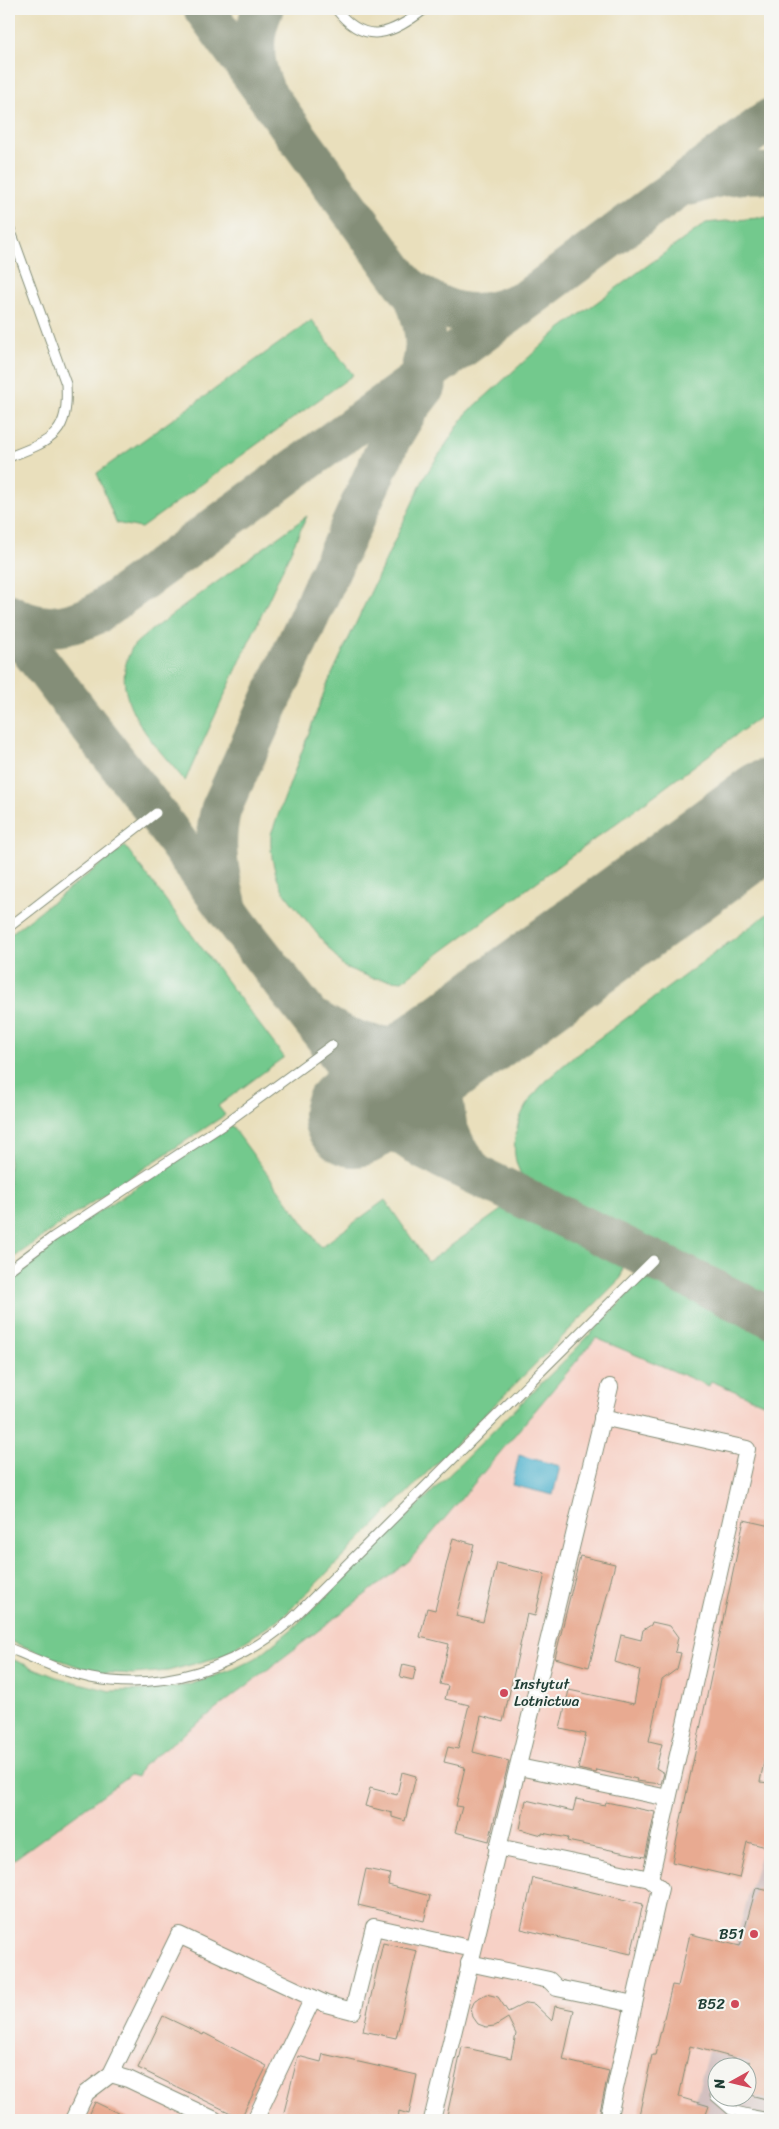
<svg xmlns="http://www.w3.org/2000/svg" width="779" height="2129" viewBox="0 0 779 2129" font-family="Sriracha,sans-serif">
	<rect width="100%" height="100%" fill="#f6f6f2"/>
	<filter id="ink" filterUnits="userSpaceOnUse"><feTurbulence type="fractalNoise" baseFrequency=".02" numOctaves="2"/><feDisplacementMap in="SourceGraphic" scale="10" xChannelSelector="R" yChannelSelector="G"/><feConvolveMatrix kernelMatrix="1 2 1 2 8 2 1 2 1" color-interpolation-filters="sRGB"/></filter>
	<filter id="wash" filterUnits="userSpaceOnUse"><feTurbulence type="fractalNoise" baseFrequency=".0096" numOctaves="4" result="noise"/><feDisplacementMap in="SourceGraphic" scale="20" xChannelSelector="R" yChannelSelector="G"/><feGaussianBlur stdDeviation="1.12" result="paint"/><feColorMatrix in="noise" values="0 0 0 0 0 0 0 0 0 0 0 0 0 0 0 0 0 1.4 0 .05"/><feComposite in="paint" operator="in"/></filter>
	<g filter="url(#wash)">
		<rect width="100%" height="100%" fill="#e9dfbc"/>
		<!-- built -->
		<polygon fill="#f7d1c6" points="596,1338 709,1385 711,1381 770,1406 770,1824 749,1892 695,2102 684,2120 9,2120 9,1863 130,1774 137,1777 142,1766 409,1561"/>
		<!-- industrial -->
		<path fill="#d2bfbf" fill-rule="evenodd" d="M 770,1824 L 770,2120 L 684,2120 L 695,2102 L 749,1892 ZM 716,2066 L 746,2066 L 746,2096 L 716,2096 Z"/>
		<!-- green -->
		<g fill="#73c98d" stroke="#498360">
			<path d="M 768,217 L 770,218 L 770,710 L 402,981 L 372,978 L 344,967 L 285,894 C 274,874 270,857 271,834 L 326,687 L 425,476 L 466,414 L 560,329 L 706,223 Z"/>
			<polygon points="312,320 353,375 141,528 116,523 97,473"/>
			<path d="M 307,516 L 185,781 C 157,746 106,700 131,650 C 134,643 144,637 150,631 Z"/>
			<polygon points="125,846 284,1057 218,1106 225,1115 67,1219 9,1261 9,935"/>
			<path d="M 770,912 L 770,1301 L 530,1184 C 506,1165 513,1124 529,1101 C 553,1068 592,1044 624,1020 C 673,984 721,948 770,912 Z"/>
			<polygon points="232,1126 321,1247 385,1200 428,1262 508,1205 618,1258 623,1267 621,1278 284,1616 223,1656 168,1671 133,1674 93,1672 9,1641 9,1278 75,1227"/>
			<polygon points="645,1279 660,1279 770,1332 770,1406 711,1381 709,1386 596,1338 409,1561 142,1766 137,1777 130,1775 9,1863 9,1658 56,1677 110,1691 149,1690 189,1685 234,1669 256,1658 292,1629 365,1558 573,1352 638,1284"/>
		</g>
		<!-- water -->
		<polygon fill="#4fb2ce" stroke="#377881" points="519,1455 560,1466 553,1495 512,1485"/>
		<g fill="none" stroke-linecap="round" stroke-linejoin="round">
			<!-- taxiway -->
			<g stroke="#848e78" stroke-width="41">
				<path d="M 204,9 L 415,298 C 429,335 429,357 412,393"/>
				<path d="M 263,87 C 252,62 252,34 263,9"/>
				<path d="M 691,185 C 714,176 746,171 770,174"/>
				<path d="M 406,285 C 441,312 472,323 515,304"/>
				<path d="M 9,614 C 38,632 65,629 96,614 L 482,333 L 770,119"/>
				<polyline points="9,622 156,813 241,929 401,1134 425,1150 770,1317"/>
				<path d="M 226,902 C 217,870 213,841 221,809 L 391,438 L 409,408 L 426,386"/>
				<path d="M 319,1022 C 375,1058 404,1049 465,1034"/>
				<polyline points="465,1034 444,1073 443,1099 447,1128 456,1148 472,1171"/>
			</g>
			<!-- runway -->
			<polyline stroke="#848e78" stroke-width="104" points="355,1115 770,811"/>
		</g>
		<g id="blocks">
			<!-- building -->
			<g fill="#e8aa91">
				<polygon points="744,1520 770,1526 770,1731 760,1782 770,1783 770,1848 747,1842 739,1878 672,1862"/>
				<polygon points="453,1538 474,1544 456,1616 483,1622 497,1563 545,1574 535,1616 527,1614 503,1722 481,1716 473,1752 509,1761 489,1841 455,1832 462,1807 456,1806 465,1767 444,1762 448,1747 458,1749 469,1705 445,1699 448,1686 440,1684 449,1644 420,1637 427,1608 435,1610"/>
				<polygon points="580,1556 615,1564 589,1667 555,1658"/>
				<polygon points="652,1622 670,1626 678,1637 675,1652 681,1653 677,1669 662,1680 649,1741 662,1744 656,1768 664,1773 661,1784 636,1781 637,1779 597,1770 596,1773 578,1769 586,1734 560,1729 569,1690 634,1704 640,1670 615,1662 621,1635 641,1640 643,1630 651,1625"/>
				<polygon points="403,1664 416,1667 413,1680 400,1677"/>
				<polygon points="402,1772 416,1776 405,1821 392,1817 392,1813 365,1806 370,1788 397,1795"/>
				<polygon points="576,1799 605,1805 606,1802 655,1812 645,1857 567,1841 568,1838 542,1833 542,1835 520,1829 526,1800 573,1811"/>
				<polygon points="366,1869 390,1874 388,1885 430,1896 424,1921 358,1905"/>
				<polygon points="533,1878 643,1904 631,1954 521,1929"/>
				<polygon points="756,1888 770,1891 770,2100 746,2094 746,2075 750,2062 690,2046 679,2097 709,2106 704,2120 638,2120 652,2055 655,2055 672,1985 678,1986 690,1934 740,1946"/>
				<polygon points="383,1943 417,1951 396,2038 363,2031"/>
				<polygon points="486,1994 498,1997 508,2012 526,2003 534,2004 552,2021 555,2006 574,2010 563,2060 609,2071 598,2120 446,2120 462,2047 511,2058 516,2034 508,2018 495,2026 486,2027 478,2024 473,2017 471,2009 475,2000"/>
				<polygon points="163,2016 203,2035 204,2033 267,2066 241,2118 138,2068"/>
				<polygon points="323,2054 417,2075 409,2114 399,2111 398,2120 282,2120 298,2056 321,2062"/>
				<polygon points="95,2102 132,2120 87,2120"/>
			</g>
		</g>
	</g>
	<g filter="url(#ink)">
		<use href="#blocks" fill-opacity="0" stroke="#848e78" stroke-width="1"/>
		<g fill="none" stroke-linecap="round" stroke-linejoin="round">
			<!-- service casing -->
			<g stroke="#848e78" stroke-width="11">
				<g id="service">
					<path d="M 336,9 C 366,48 393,33 425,9"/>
					<path d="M 9,226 L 66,384 C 69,435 53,440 9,457"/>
					<polyline points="9,927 156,813"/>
					<polyline points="9,1270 53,1237 223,1125 332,1045"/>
					<path d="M 9,1648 C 35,1659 63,1672 91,1678 C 162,1692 237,1667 290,1621 L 653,1260"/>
					<polyline points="715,2096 731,2110 753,2115"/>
					<polyline points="752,2119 753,2115 770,2118"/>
				</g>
			</g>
			<!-- minor casing -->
			<g stroke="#848e78" stroke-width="18">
				<g id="minor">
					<polyline points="602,1417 747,1449 650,1879 660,1888 608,2120"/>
					<polyline points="519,1767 668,1798"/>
					<polyline points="497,1847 650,1879"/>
					<polyline points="469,1963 549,1980 557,1988 634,2004"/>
					<polyline points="313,1998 326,2004 353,2011 374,1927 473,1949"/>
					<polyline points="111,2074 128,2079 215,2120"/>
					<polyline points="73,2120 86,2093 111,2074 179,1935 313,1998 255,2120"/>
					<polyline points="432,2120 610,1387"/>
				</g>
			</g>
			<!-- service -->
			<use href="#service" stroke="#fff" stroke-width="9"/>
			<!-- minor -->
			<use href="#minor" stroke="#fff" stroke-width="16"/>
		</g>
	</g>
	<!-- markers -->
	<g fill="#d1495b" stroke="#f6f6f2" stroke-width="2">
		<circle cx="504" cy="1693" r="5"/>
		<circle cx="754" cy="1934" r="5"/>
		<circle cx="735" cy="2004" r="5"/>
	</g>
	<g text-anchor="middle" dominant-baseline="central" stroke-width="4.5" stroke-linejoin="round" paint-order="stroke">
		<!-- poi labels -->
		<g font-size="15" fill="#1f3d34" stroke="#f6f6f2" text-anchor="end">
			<text x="514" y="1684" text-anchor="start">Instytut<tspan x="514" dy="17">Lotnictwa</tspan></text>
			<text x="744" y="1934">B51</text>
			<text x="725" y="2004">B52</text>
		</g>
	</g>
	<!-- margin -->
	<rect width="779" height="2129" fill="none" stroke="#f6f6f2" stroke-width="30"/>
	<!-- north arrow -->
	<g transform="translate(732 2082) rotate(262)"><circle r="24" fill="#f6f6f2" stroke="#a0aca6"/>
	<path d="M0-4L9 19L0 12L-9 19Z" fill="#d1495b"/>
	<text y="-8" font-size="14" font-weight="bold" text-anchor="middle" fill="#1f3d34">N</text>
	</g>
</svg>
